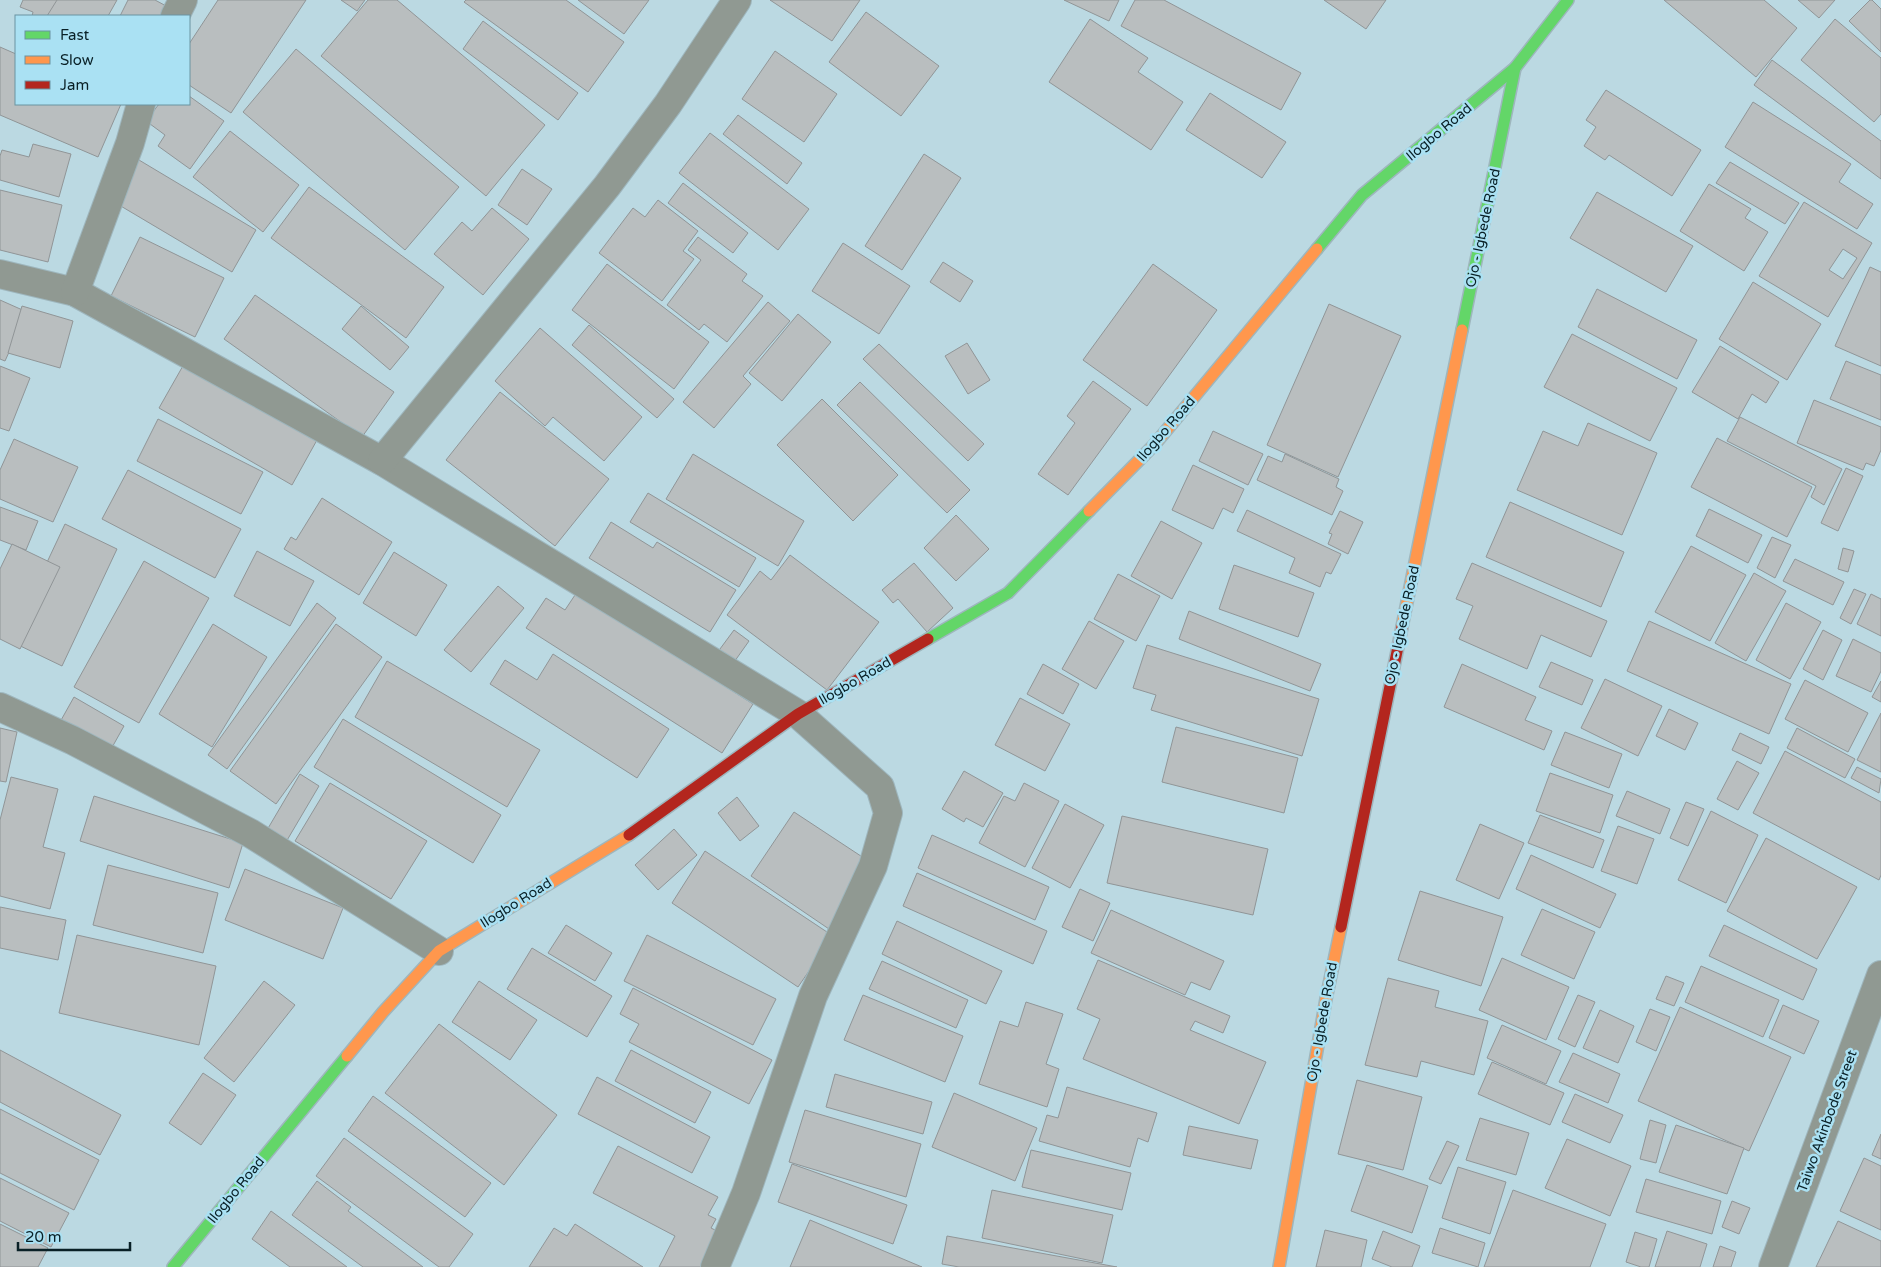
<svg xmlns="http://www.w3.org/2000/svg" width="1881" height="1267" viewBox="0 0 1881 1267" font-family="'Varela Round',sans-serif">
	<rect width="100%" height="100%" fill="#bbd9e2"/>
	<!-- building -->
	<g fill="#b9bebf" stroke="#909597" fill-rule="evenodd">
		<polygon points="23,0 79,0 74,16 32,16 33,12 20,7"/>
		<polygon points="57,0 117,0 108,16 47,16"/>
		<polygon points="128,0 155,0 168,7 163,16 120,16"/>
		<polygon points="218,0 306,0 231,113 189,85 189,44"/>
		<polygon points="341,0 365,0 357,11"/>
		<polygon points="368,0 397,0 545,125 486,196 321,56"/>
		<polygon points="466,0 566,0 624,42 588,92 464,2"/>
		<polygon points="578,0 649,0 624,34"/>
		<polygon points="770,0 860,0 832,41"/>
		<polygon points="1064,0 1119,0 1109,21"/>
		<polygon points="1135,0 1164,0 1301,73 1281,110 1121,26"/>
		<polygon points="1324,0 1386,0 1366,29"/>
		<polygon points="1664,0 1764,0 1797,28 1756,77"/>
		<polygon points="1798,0 1835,0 1819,18"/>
		<polygon points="1870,0 1872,0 1881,9 1881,52 1849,21"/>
		<polygon points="866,12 939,66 901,116 829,62"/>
		<polygon points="1090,19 1148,58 1138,72 1183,102 1151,150 1049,82"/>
		<polygon points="1835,19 1881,58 1881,114 1874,122 1801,60"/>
		<polygon points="483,21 578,93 558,120 463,49"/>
		<polygon points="0,47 16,54 16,104 121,104 98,157 0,115"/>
		<polygon points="296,49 459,187 405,250 243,112"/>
		<polygon points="775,51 837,94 804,142 742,99"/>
		<polygon points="1772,60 1881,141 1881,179 1754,85"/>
		<polygon points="1606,90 1701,150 1672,196 1609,155 1605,160 1584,146 1596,127 1586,120"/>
		<polygon points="1210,93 1286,142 1262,178 1186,130"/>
		<polygon points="189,96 224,121 190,169 158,146 165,135 146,121 159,104 189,104"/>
		<polygon points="1753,102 1851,164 1839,182 1873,204 1857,229 1725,147"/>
		<polygon points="738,115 802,163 787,184 723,134"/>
		<polygon points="230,131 299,185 263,232 193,177"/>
		<polygon points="710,133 809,209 778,250 679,173"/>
		<polygon points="33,144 71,154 59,197 0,180 0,156 2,150 29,157"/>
		<polygon points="924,154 961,178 902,270 865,246"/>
		<polygon points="139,160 256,230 232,272 114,202"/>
		<polygon points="1730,162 1799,203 1785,224 1716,183"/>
		<polygon points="522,169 552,189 527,225 498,205"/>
		<polygon points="683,183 748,233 733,253 668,203"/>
		<polygon points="1709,184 1751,209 1745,218 1768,232 1744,271 1680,231"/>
		<polygon points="309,187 444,287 406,338 271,238"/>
		<polygon points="0,190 62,205 48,262 0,250"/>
		<polygon points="1597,192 1693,246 1666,292 1570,238"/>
		<polygon points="658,200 698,231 683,251 694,259 662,301 599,253 633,208 645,217"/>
		<path d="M 1804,202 L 1872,243 L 1828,317 L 1759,276 ZM 1843,249 L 1857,258 L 1843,279 L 1829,270 Z"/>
		<polygon points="492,208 529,239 483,295 434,254 462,222 472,231"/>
		<polygon points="140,237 224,278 195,337 111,296"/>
		<polygon points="698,237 747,274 742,281 763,296 727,342 704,324 699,330 667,305 701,260 688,250"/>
		<polygon points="843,243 910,286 879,334 812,291"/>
		<polygon points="943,262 973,281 960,302 930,282"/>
		<polygon points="607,264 709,342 674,389 572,310"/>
		<polygon points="1153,264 1217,310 1147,406 1083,360"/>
		<polygon points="1870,267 1881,272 1881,366 1835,346"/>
		<polygon points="1753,282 1821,324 1787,380 1719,339"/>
		<polygon points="1597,289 1697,340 1677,379 1578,327"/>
		<polygon points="255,295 394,392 362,437 224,339"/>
		<polygon points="0,300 27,312 5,361 0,359"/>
		<polygon points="768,302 790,321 743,376 751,384 714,428 683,402"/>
		<polygon points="1329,304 1401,336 1338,477 1267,445"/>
		<polygon points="22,306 73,321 60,368 8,353"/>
		<polygon points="361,306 409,347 390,370 342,329"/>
		<polygon points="798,314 831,342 782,401 749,373"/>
		<polygon points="589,325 674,399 657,418 572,345"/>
		<polygon points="540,328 642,417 604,461 553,417 545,426 495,381"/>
		<polygon points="1572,334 1677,388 1650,441 1544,387"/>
		<polygon points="967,343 990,380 968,394 945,356"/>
		<polygon points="879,344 984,444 968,461 863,359"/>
		<polygon points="1720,346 1779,382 1766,403 1752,394 1738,419 1692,392"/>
		<polygon points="1846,361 1881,375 1881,420 1830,399"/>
		<polygon points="184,364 317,440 292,485 159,408"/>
		<polygon points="0,366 30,378 9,431 0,428"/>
		<polygon points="1093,381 1131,409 1068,495 1038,474 1075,423 1067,416"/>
		<polygon points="860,382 970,490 947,513 837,405"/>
		<polygon points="500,392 609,479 555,546 446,460"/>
		<polygon points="822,399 898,475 853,521 777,445"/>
		<polygon points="1814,400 1881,427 1881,450 1874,466 1866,463 1863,470 1797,443"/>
		<polygon points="1740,417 1842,469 1824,505 1811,497 1816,486 1727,441"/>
		<polygon points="158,419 263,472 241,514 137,461"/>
		<polygon points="1588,423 1657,453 1622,535 1517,490 1543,431 1578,446"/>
		<polygon points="1213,431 1263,454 1248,485 1199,461"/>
		<polygon points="1717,438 1812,487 1787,537 1691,487"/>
		<polygon points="14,439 78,467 53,522 0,499 0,470"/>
		<polygon points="693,454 804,521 778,566 666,499"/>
		<polygon points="1285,454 1339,479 1336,487 1343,491 1332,515 1257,480 1268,456 1282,462"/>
		<polygon points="1193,465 1244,489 1233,513 1223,508 1213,529 1172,510"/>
		<polygon points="1846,468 1863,476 1838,531 1821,523"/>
		<polygon points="128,470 241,529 215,578 102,519"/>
		<polygon points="648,493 756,558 739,587 630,522"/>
		<polygon points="322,498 392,542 359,595 284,549 291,537 296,540"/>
		<polygon points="1510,502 1624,552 1601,607 1486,557"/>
		<polygon points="0,507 38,521 26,550 0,540"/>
		<polygon points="1709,509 1762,535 1748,563 1696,536"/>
		<polygon points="1247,510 1341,554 1331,574 1326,572 1320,587 1289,573 1295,558 1237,531"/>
		<polygon points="1340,511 1363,522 1348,554 1328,544 1332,534 1329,533"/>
		<polygon points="956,515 989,549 956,581 924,548"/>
		<polygon points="1161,521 1202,543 1172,599 1131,576"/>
		<polygon points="611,522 653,548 657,542 736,590 710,632 589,558"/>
		<polygon points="65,524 117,549 62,666 10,641"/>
		<polygon points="1772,537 1791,545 1775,578 1757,568"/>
		<polygon points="12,544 60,567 20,649 0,639 0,569"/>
		<polygon points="1691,546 1746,575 1710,641 1655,612"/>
		<polygon points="1843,548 1854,551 1848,572 1838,569"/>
		<polygon points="257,551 314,581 290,626 234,596"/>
		<polygon points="394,552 447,585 416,636 363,603"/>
		<polygon points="790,555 879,622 827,690 727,615 760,571 771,580"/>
		<polygon points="1795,559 1844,582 1833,605 1783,581"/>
		<polygon points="144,561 209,598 139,723 74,687"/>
		<polygon points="914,563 953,608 927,632 898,599 893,603 882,590"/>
		<polygon points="1472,563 1607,621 1591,657 1541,635 1527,669 1459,639 1473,606 1456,599"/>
		<polygon points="1234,565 1314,593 1298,637 1219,609"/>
		<polygon points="1754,573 1786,591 1746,661 1715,643"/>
		<polygon points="1118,574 1160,596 1136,641 1094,619"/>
		<polygon points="498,586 524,608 471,672 444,650"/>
		<polygon points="1854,589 1866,594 1851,624 1840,618"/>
		<polygon points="577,592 753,704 722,753 526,628 546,598 565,610"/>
		<polygon points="1871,594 1881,599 1881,636 1857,624"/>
		<polygon points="317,603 336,618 227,769 208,755"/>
		<polygon points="1786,603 1821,622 1790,679 1756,660"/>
		<polygon points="1189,611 1321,664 1310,691 1179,639"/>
		<polygon points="1089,621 1124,641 1096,689 1062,669"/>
		<polygon points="1649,621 1791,684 1769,734 1627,671"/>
		<polygon points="213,624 267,657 212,747 159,714"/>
		<polygon points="336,624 382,657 276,804 230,771"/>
		<polygon points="734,630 749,641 732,665 717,653"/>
		<polygon points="1823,630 1842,640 1823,680 1803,669"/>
		<polygon points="1853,639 1881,653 1881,671 1871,692 1836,676"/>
		<polygon points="1147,645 1319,699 1302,756 1151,710 1156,695 1133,688"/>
		<polygon points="553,654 669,729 637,778 490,684 505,660 537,680"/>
		<polygon points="387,661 540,750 507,807 355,717"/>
		<polygon points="1551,662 1593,680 1582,705 1539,687"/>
		<polygon points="1043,664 1079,684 1063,714 1027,694"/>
		<polygon points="1462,664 1536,697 1525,720 1552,731 1544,750 1444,707"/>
		<polygon points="1605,679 1662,706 1638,756 1581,728"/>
		<polygon points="1805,680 1868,713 1848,752 1785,719"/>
		<polygon points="1881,681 1881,702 1872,697"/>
		<polygon points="74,697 124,726 110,751 60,722"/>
		<polygon points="1020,698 1070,724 1045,771 995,745"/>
		<polygon points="1669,709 1698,723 1685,750 1656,736"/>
		<polygon points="1881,713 1881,772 1857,760"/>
		<polygon points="343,719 501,815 473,863 314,767"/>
		<polygon points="1176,727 1298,758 1284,813 1162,782"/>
		<polygon points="0,728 17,732 6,782 0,781"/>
		<polygon points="1797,728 1855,759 1845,778 1787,748"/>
		<polygon points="1565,732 1622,754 1609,788 1551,765"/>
		<polygon points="1740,733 1769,747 1761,764 1732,750"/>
		<polygon points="1785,751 1881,802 1881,875 1879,880 1753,813"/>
		<polygon points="1737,761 1759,773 1738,810 1717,799"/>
		<polygon points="1857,767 1881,779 1879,793 1851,778"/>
		<polygon points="964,771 1003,793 983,827 966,818 964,822 942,809"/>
		<polygon points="1550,773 1613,795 1600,833 1536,811"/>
		<polygon points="300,774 319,786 286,842 267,830"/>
		<polygon points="11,777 58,789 43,847 65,853 50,909 0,896 0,820"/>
		<polygon points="330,783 427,841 391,899 295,841"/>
		<polygon points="1024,783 1059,801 1025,867 979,843 1004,796 1015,801"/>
		<polygon points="1627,791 1670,809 1660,834 1616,816"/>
		<polygon points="94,796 243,843 229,888 80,841"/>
		<polygon points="737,797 759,826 740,841 718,813"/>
		<polygon points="1686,802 1704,809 1688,846 1670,838"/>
		<polygon points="1065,804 1104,825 1070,888 1032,868"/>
		<polygon points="1711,811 1758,835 1726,903 1678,880"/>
		<polygon points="794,812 873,864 829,929 751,876"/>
		<polygon points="1540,815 1604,840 1593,868 1528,843"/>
		<polygon points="1122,816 1268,849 1253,915 1107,883"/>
		<polygon points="1480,824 1524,843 1499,899 1456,880"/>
		<polygon points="1618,826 1654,839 1637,884 1601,871"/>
		<polygon points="674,829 697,855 658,890 635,865"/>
		<polygon points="932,835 1049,887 1035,920 918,868"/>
		<polygon points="1766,838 1857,887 1817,959 1727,911"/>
		<polygon points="705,851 833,936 798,987 672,903"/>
		<polygon points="1531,855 1616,894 1600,928 1516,889"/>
		<polygon points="108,865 218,893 203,953 93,925"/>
		<polygon points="245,869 343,908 323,959 225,920"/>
		<polygon points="917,873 1047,931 1033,964 903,906"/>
		<polygon points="1080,889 1110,903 1093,941 1062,927"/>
		<polygon points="1420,891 1503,917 1481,986 1398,960"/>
		<polygon points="0,907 66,920 58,960 0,948"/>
		<polygon points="1542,909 1595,932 1574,979 1521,955"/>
		<polygon points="1111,910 1224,961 1210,990 1191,982 1185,995 1091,953"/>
		<polygon points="897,921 1002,971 986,1004 882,954"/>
		<polygon points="566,925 612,953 595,981 548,953"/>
		<polygon points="1724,925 1817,969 1803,1000 1709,956"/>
		<polygon points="77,935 216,966 199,1045 59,1013"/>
		<polygon points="647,935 776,999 753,1045 624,981"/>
		<polygon points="532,948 612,996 587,1037 507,989"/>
		<polygon points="1502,958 1569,987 1546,1040 1479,1010"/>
		<polygon points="1098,960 1230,1016 1223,1033 1195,1021 1190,1030 1266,1062 1239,1124 1083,1059 1100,1019 1077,1009"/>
		<polygon points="882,961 968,1000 956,1028 869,989"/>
		<polygon points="1701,966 1779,1000 1763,1037 1685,1002"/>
		<polygon points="1666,976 1684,983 1674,1006 1656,999"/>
		<polygon points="1388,978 1439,991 1435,1007 1488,1021 1474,1075 1421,1061 1417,1077 1365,1065"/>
		<polygon points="264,981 295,1005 234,1082 204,1058"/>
		<polygon points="479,981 537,1020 510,1060 452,1022"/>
		<polygon points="633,988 772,1060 749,1104 629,1042 639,1024 620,1014"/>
		<polygon points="863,995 963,1036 945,1082 844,1040"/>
		<polygon points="1578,995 1595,1002 1575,1047 1558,1039"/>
		<polygon points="1026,1002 1063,1014 1046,1064 1059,1069 1047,1107 979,1084 1000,1021 1018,1027"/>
		<polygon points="1783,1005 1819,1021 1804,1054 1769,1038"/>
		<polygon points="1680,1007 1791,1057 1749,1151 1638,1101"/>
		<polygon points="1650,1009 1670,1017 1656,1051 1636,1042"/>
		<polygon points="1600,1010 1634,1026 1618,1063 1583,1048"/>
		<polygon points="439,1024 557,1115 504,1185 385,1093"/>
		<polygon points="1502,1025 1561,1051 1546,1084 1487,1058"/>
		<polygon points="0,1050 121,1115 100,1155 0,1102"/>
		<polygon points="631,1050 711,1092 695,1123 615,1081"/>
		<polygon points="1573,1053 1620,1074 1608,1103 1559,1082"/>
		<polygon points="1492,1062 1564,1093 1550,1125 1478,1094"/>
		<polygon points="203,1073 236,1095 201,1145 169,1123"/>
		<polygon points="835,1074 932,1102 923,1134 826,1107"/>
		<polygon points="597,1077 710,1137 692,1173 578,1114"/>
		<polygon points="1357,1080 1422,1097 1403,1170 1338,1154"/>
		<polygon points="1067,1087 1157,1113 1148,1142 1138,1138 1130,1167 1039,1141 1047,1115 1058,1118"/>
		<polygon points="954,1093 1037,1128 1015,1181 932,1147"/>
		<polygon points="1575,1094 1623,1115 1610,1143 1562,1122"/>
		<polygon points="373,1096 491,1183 465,1217 348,1131"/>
		<polygon points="0,1109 99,1160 74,1210 0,1173"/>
		<polygon points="805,1110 921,1144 906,1197 789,1162"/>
		<polygon points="1480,1118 1529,1133 1516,1175 1466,1160"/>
		<polygon points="1650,1120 1666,1125 1656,1163 1640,1159"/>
		<polygon points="1676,1125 1744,1148 1727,1194 1659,1172"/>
		<polygon points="1189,1126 1258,1140 1251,1169 1183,1155"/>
		<polygon points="1881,1134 1881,1159 1872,1155"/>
		<polygon points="344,1138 473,1234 449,1267 439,1267 316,1176"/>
		<polygon points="1567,1139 1631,1166 1610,1216 1545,1188"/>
		<polygon points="1447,1141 1459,1146 1441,1184 1429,1179"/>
		<polygon points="618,1146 718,1197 708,1215 716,1219 711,1228 723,1234 710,1267 659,1267 675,1236 593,1193"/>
		<polygon points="1031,1150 1131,1173 1122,1210 1022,1187"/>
		<polygon points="1864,1158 1881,1166 1881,1230 1840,1211"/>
		<polygon points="792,1164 907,1205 893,1244 778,1202"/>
		<polygon points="1367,1165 1428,1186 1412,1233 1351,1211"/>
		<polygon points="1458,1167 1506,1182 1490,1234 1442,1218"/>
		<polygon points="0,1178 69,1213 51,1247 0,1221"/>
		<polygon points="1646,1179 1721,1201 1712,1234 1636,1212"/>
		<polygon points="317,1181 351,1207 348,1211 423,1267 363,1267 292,1215"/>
		<polygon points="992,1190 1113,1215 1102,1263 982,1238"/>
		<polygon points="1513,1190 1606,1224 1590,1267 1484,1267"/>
		<polygon points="1732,1201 1750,1208 1739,1234 1722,1227"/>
		<polygon points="271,1211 347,1267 290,1267 252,1239"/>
		<polygon points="810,1220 922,1267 790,1267"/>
		<polygon points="1838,1221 1881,1241 1881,1267 1816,1267"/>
		<polygon points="0,1224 48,1248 38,1267 0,1267"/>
		<polygon points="575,1224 643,1267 529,1267 554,1228 567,1236"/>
		<polygon points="1440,1228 1485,1243 1478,1267 1432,1253"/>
		<polygon points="1325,1230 1367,1240 1361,1267 1316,1267"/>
		<polygon points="1383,1231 1420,1246 1412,1267 1392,1267 1372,1259"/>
		<polygon points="1667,1231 1707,1244 1700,1267 1655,1267"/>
		<polygon points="1635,1232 1657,1239 1649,1267 1641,1267 1626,1262"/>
		<polygon points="947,1236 1117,1267 959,1267 942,1264"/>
		<polygon points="1720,1246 1736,1252 1731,1267 1713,1267"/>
	</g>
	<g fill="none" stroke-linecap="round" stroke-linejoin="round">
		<!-- street casing -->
		<g stroke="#9eb6bd" stroke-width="30">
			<g id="street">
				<polyline points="175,16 183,0"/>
				<polyline points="0,274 75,292 382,461 798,714 880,787 888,813 873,866 813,996 746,1193 715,1267"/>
				<polyline points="75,292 130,143 141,104"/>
				<polyline points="382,461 607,186 668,104 737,0"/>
				<polyline points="0,707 72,740 250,833 439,951"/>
				<polyline points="1773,1267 1881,975"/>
			</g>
		</g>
		<!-- fast casing -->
		<g stroke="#9eb6bd" stroke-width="14">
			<g id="fast">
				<polyline points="1317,249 1362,195 1515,68"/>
				<polyline points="1462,330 1515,68 1568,0"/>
				<polyline points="928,639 1008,593 1089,511"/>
				<polyline points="173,1267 347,1056"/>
			</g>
		</g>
		<!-- slow casing -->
		<g stroke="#9eb6bd" stroke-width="14">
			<g id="slow">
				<polyline points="1089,511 1155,444 1317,249"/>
				<polyline points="1402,627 1462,330"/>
				<polyline points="347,1056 383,1012 439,951 629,835"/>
				<polyline points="1279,1267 1326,999 1341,927"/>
			</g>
		</g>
		<!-- jam casing -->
		<g stroke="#9eb6bd" stroke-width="14">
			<g id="jam">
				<polyline points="629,835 798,714 928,639"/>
				<polyline points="1341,927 1402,627"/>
			</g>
		</g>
		<!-- street -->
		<use href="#street" stroke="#909992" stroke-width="28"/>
		<!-- fast -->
		<use href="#fast" stroke="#63d668" stroke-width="11"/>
		<!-- slow -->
		<use href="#slow" stroke="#ff974d" stroke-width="11"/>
		<!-- jam -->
		<use href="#jam" stroke="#b3261e" stroke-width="11"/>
	</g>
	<g text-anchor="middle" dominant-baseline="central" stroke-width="5" stroke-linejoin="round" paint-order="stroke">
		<!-- street labels -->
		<g font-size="14" fill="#092026" stroke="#aae1f3">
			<text transform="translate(1439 132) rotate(-40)">Ilogbo Road</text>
			<text transform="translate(1483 228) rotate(-78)">Ojo - Igbede Road</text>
			<text transform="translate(1166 429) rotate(-49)">Ilogbo Road</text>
			<text transform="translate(1402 625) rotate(-78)">Ojo - Igbede Road</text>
			<text transform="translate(855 681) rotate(-30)">Ilogbo Road</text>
			<text transform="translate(516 903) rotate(-32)">Ilogbo Road</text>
			<text transform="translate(1322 1022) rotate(-80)">Ojo - Igbede Road</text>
			<text transform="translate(1827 1121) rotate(-70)">Taiwo Akinbode Street</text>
			<text transform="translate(236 1190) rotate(-51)">Ilogbo Road</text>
		</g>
	</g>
	<!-- legend -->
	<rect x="15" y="15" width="175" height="90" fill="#aae1f3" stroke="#6a94a1"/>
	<rect x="25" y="31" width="25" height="8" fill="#63d668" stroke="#6a94a1"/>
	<text x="60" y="40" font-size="15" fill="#092026">Fast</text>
	<rect x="25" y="56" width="25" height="8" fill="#ff974d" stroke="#6a94a1"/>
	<text x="60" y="65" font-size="15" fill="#092026">Slow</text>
	<rect x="25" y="81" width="25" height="8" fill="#b3261e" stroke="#6a94a1"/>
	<text x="60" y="90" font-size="15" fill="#092026">Jam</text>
	<!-- scale -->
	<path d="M18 1242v8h112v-8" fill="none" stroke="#092026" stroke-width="2.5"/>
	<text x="25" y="1242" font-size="15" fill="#092026" stroke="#aae1f3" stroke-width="4" paint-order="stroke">20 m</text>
</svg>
